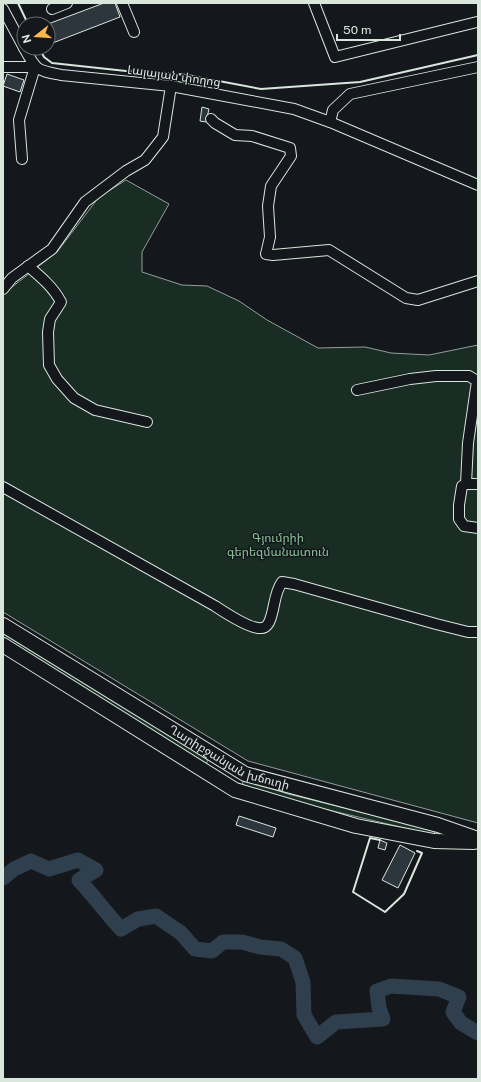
<svg xmlns="http://www.w3.org/2000/svg" width="481" height="1082" viewBox="0 0 481 1082" font-family="'Public Sans','Noto Sans Armenian',sans-serif">
	<rect width="100%" height="100%" fill="#14181c"/>
	<!-- green -->
	<g fill="#1a2d24" stroke="#939e99">
		<polygon points="126,180 169,204 142,252 142,272 182,285 207,286 239,301 267,320 318,348 365,347 391,353 429,355 478,345 478,823 248,761 3,612 3,294 57,252 99,197"/>
		<polygon points="3,630 209,758 206,764 3,638"/>
		<polygon points="244,779 288,794 435,830 434,835 316,807 242,785"/>
	</g>
	<g fill="none" stroke-linecap="round" stroke-linejoin="round">
		<!-- river -->
		<path stroke="#2f3f4d" stroke-width="15" d="M 3,878 L 14,869 L 31,861 L 49,869 L 78,860 L 96,870 L 79,880 C 94,896 106,913 121,929 L 138,919 L 156,916 L 181,933 L 195,949 L 212,951 L 223,942 L 242,942 L 260,947 L 281,949 L 295,958 L 303,982 L 304,1015 L 317,1037 L 336,1022 L 383,1019 L 379,1008 L 377,991 L 391,986 L 439,989 L 459,997 L 453,1012 L 461,1023 L 478,1033"/>
	</g>
	<!-- building -->
	<g fill="#2c363c" stroke="#d8e6dc">
		<polygon points="104,3 115,3 120,17 50,44 48,38 48,24"/>
		<polygon points="7,74 24,80 20,92 3,86"/>
		<polygon points="202,107 209,109 206,122 200,121"/>
		<polygon points="239,816 276,828 273,837 236,825"/>
		<polygon points="380,840 387,843 385,850 378,848"/>
		<polygon points="400,845 415,853 398,888 382,880"/>
	</g>
	<g fill="none" stroke-linecap="round" stroke-linejoin="round">
		<!-- minor casing -->
		<g stroke="#d8e6dc" stroke-width="12">
			<g id="minor">
				<polyline points="122,3 134,32"/>
				<polyline points="314,3 335,57 477,22"/>
				<polyline points="3,9 24,48"/>
				<polyline points="52,9 67,3"/>
				<path d="M 24,48 C 37,71 36,70 61,75 L 171,86 L 294,109 L 330,122 L 478,185"/>
				<polyline points="3,67 35,67 19,120 22,159"/>
				<polyline points="211,119 215,123 235,135 252,136 290,148 291,156 271,186 268,206 270,237 266,254 273,255 329,250 406,298 418,300 478,281"/>
				<polyline points="330,122 333,110 350,94 478,67"/>
				<path d="M 28,266 C 41,277 53,287 61,302 L 50,319 L 48,332 L 49,365 L 57,379 L 74,398 L 95,410 L 147,422"/>
				<polyline points="3,289 12,278 52,249 85,202 126,171 145,160 163,137 171,86"/>
				<polyline points="357,390 410,379 436,376 469,376 477,381 468,443 466,484"/>
				<polyline points="478,484 466,484 462,486 459,505 459,519 464,526 478,528"/>
				<path d="M 3,487 L 215,606 C 224,612 251,630 262,628 C 266,628 269,623 270,620 C 275,607 274,593 282,582 L 294,584 L 436,624 L 468,632 L 478,632"/>
			</g>
		</g>
		<!-- highway casing -->
		<g stroke="#d8e6dc" stroke-width="16">
			<g id="highway">
				<path id="s1" d="M 3,625 L 245,774 L 438,825 L 478,839"/>
				<polyline points="3,645 235,790 356,826 434,841 474,842"/>
			</g>
		</g>
		<!-- minor -->
		<use href="#minor" stroke="#14181c" stroke-width="10"/>
		<!-- highway -->
		<use href="#highway" stroke="#14181c" stroke-width="14"/>
		<!-- wall -->
		<g stroke="#d8e6dc" stroke-width="2">
			<polyline points="18,3 28,24"/>
			<polyline points="39,48 44,57 52,63 126,71 155,72 187,75 261,89 360,82 478,55"/>
			<polyline points="380,840 370,838 353,892 385,912 404,894 422,853 417,851"/>
		</g>
	</g>
	<g text-anchor="middle" dominant-baseline="central" stroke-width="3" stroke-linejoin="round" paint-order="stroke">
		<!-- street labels -->
		<g font-size="12" fill="#d8e6dc" stroke="#14181c">
			<text transform="translate(174 76) rotate(8)">Լալայան փողոց</text>
			<text stroke="none"><textPath href="#s1" startOffset="263">Ղարիբջանյան խճուղի</textPath></text>
		</g>
		<!-- park labels -->
		<g font-size="12" fill="#8ac095" stroke="#14181c">
			<text x="278" y="538">Գյումրիի<tspan x="278" dy="14">գերեզմանատուն</tspan></text>
		</g>
	</g>
	<!-- border -->
	<rect width="481" height="1082" fill="none" stroke="#d8e6dc" stroke-width="8"/>
	<!-- north arrow -->
	<g transform="translate(36 36) rotate(253)"><circle r="19" fill="#14181c" stroke="#626a69"/>
	<path d="M0-3L7 15L0 10L-7 15Z" fill="#ffb74d"/>
	<text y="-6" font-size="11" font-weight="bold" text-anchor="middle" fill="#d8e6dc">N</text>
	</g>
	<!-- scale -->
	<path d="M337 34v6h63v-6" fill="none" stroke="#d8e6dc" stroke-width="2"/>
	<text x="343" y="34" font-size="12" fill="#d8e6dc" stroke="#14181c" stroke-width="3" paint-order="stroke">50 m</text>
</svg>
